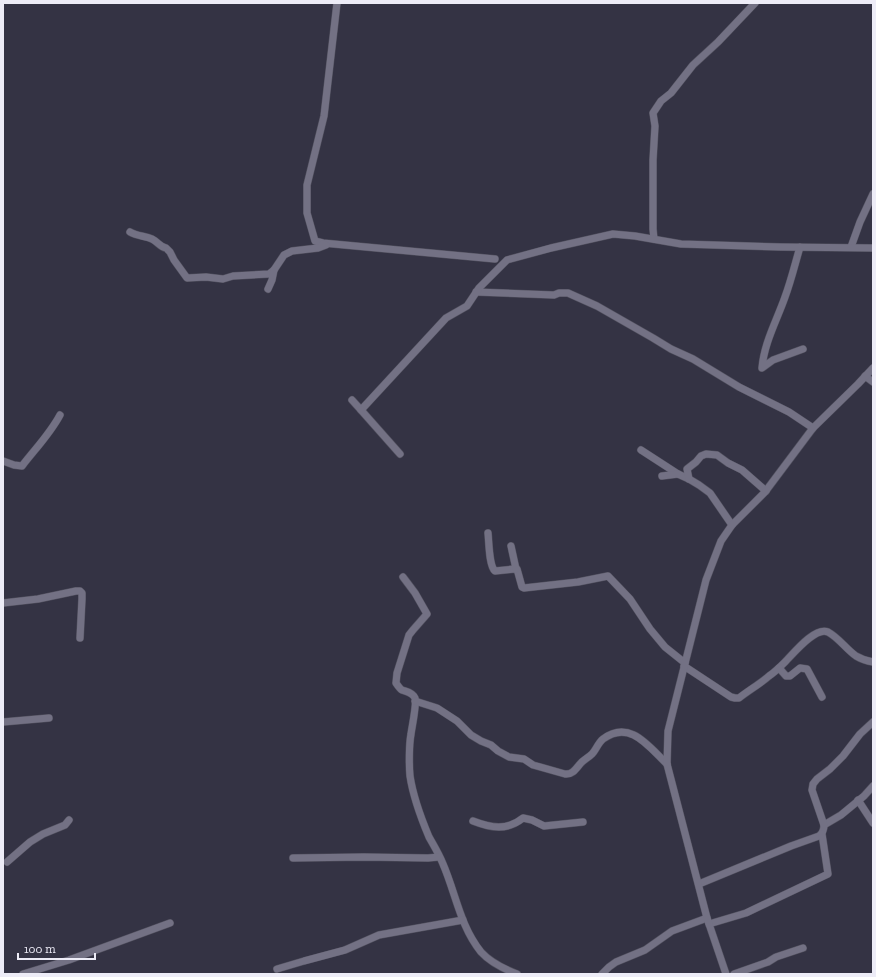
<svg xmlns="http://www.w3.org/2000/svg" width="876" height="977" viewBox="0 0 876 977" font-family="'Zilla Slab',serif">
	<rect width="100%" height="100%" fill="#343344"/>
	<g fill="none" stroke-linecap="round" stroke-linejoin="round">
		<!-- minor casing -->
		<g stroke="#52515f" stroke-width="8">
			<g id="minor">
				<polyline points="337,3 324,116 307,185 307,213 315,241 323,243 495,259"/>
				<path d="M 130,232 C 137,236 145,236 152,239 C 158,242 160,247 166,248 L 170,252 L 174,260 L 187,278 L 206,277 L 223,279 L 233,276 L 269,274 L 274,270"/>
				<polyline points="654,239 653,229 653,160 655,126 653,113 661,101 671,93 693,65 718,42 755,3"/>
				<path d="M 800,247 C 795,264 791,281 785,297 C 777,320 764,343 762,368 L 773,360 L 803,349"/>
				<polyline points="851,247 860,222 873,194"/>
				<polyline points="268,289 272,280 274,270 284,255 292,251 318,248 326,245 323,244"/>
				<polyline points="476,292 554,295 559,293 568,293 597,306 653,338 671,349 693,359 739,387 789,412 813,428"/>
				<polyline points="865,376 873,382"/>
				<polyline points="352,400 361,410 446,318 467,306 479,288 507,260 551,248 613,234 635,236 681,244 781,247 873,248"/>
				<polyline points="361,410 400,454"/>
				<polyline points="641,450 678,474"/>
				<path d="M 3,461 L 14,465 L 22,466 C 35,449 50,434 60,415"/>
				<polyline points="662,476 678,474 689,479 699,485 710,493 732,525"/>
				<polyline points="689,479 687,469 696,462 701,456 706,454 717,455 728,463 742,470 766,491"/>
				<path d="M 488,533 C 489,542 489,566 495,571 L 514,569 L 517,569 L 522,587 L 524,588 L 578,582 L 608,576 L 630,599 L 650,629 L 665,647 L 685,663"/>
				<polyline points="511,546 516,569"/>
				<path d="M 403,577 L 415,593 L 427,614 L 413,630 L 409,635 L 397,673 L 396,683 C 398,686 400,689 402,690 C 407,692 412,692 415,698 C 417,704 412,726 411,734 C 409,745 409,765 410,776 C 413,796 421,818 429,837 C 434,846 439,854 443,864 C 456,894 460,926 481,952 C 491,963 504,969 517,974"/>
				<polyline points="3,603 38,599 76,591 80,591 82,593 82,599 80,638"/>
				<path d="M 684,666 L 731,697 L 735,698 L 739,698 C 749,690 760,684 769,676 C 775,672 780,667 785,662 C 793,654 815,626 828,632 C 839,638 846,649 856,656 C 861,659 867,661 873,662"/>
				<polyline points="779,668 786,676 790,676 800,668 807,669 822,697"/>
				<path d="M 415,701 L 437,708 L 457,721 L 471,735 L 481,741 L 491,745 L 498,751 L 509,757 L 524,759 L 533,765 L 565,774 C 572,775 576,769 580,764 C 583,760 588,758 592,754 C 596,750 598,743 603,739 C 630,719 649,747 667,764"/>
				<polyline points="3,722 49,718"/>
				<polyline points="858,800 873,823"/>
				<path d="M 473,821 C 491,828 507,831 523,818 L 532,820 L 544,826 L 583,822"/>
				<polyline points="824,825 841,815 864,796 873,786"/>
				<polyline points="293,858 364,857 428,858 439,857"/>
				<polyline points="7,862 30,842 43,834 65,825 69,820"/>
				<path d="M 699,884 L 791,846 L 819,836 C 823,833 824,830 824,825 L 812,790 L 813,784 L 817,779 L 830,769 L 843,756 L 860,734 L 873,722"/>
				<polyline points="709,924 746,913 828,874 822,834"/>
				<polyline points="277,969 304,961 345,950 379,935 463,920"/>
				<polyline points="23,974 69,960 170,923"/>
				<polyline points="602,974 609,967 616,962 645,950 672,931 707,918"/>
				<polyline points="726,974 707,918 667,764 668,731 706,580 721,541 732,525 765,492 813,428 858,384 873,368"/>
				<polyline points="734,974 768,962 776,957 803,948"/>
			</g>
		</g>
		<!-- minor -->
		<use href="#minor" stroke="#737184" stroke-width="7"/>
	</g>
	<!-- border -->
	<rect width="876" height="977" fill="none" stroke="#edecf7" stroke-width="8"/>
	<!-- scale -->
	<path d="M18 953v6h77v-6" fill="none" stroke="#edecf7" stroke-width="2"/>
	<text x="24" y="953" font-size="12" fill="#edecf7" stroke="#343344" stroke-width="3" paint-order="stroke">100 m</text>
</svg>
